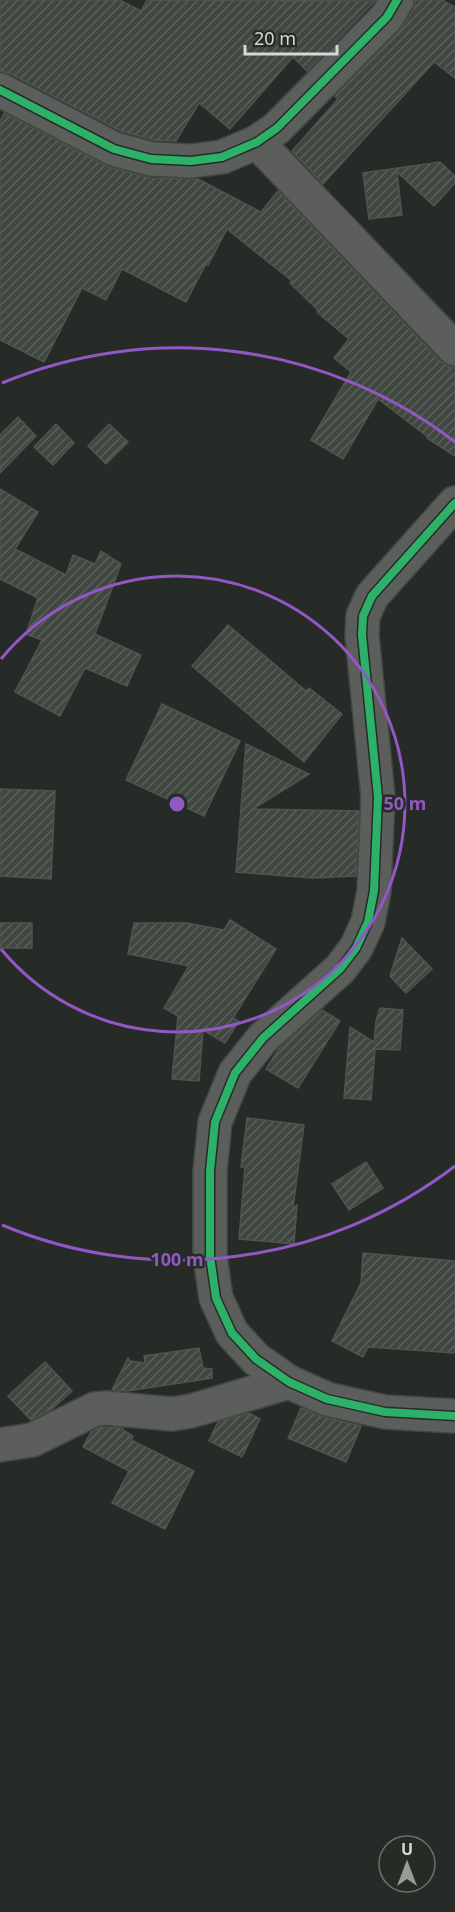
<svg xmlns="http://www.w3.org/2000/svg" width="455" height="1912" viewBox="0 0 455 1912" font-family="'Noto Sans',sans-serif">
	<defs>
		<pattern id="building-hatch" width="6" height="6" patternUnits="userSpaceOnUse" patternTransform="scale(1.5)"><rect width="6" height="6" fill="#3f4740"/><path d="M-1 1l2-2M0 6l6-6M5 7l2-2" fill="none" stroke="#5a615b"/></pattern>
	</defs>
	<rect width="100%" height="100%" fill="#262b27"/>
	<!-- building -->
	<g fill="url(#building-hatch)" stroke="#505350" stroke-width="1.5">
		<polygon points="0,0 120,0 141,11 147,0 375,1 307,71 293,57 230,129 199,103 176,141 154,140 121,131 9,73 0,71"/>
		<polygon points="416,0 442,0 455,7 455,78 434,62 323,184 292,151 338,99 335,96 400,30 413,10"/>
		<polygon points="4,113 109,167 150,178 198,179 261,212 278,191 441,362 449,367 455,367 455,456 427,438 428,437 378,399 343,459 311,440 351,372 334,358 349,339 317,312 318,310 290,283 292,281 227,229 208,265 206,264 186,302 122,269 106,300 82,288 44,362 0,340 0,122"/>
		<polygon points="440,162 455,176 455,183 434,206 397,172 402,215 369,219 363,173"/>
		<polygon points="18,417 36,436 0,473 0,435"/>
		<polygon points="56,424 74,443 53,465 34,447"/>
		<polygon points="109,424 128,442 106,464 88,446"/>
		<polygon points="0,489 38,512 15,549 66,575 73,555 95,564 101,551 121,564 95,634 141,655 127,686 85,668 60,716 15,692 42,640 26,634 38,598 0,579"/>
		<polygon points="228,625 306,691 309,688 342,714 304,762 192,666"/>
		<polygon points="162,704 240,741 204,816 126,780"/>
		<polygon points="246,744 309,774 253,809 359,811 356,876 313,878 236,872"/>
		<polygon points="0,789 55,791 51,879 0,876"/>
		<polygon points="230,920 276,949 233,1018 239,1021 225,1043 203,1030 199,1081 172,1079 178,1016 164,1008 189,966 128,954 134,923 187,923 224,930"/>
		<rect x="0" y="923" width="32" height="25"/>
		<polygon points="402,938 432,969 406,993 390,976"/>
		<polygon points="380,1008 403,1010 400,1050 375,1049 371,1100 344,1098 350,1027 374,1042 376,1021"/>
		<polygon points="322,1010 340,1021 298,1088 266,1069 278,1050"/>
		<polygon points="247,1118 304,1125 293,1208 297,1205 294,1244 239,1239 245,1167 241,1167"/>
		<polygon points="366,1162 383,1188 349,1210 332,1184"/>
		<polygon points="363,1253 455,1261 455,1353 368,1347 363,1357 332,1341 361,1283"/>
		<polygon points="199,1348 203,1368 212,1369 212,1378 127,1391 112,1390 128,1358 130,1361 145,1363 144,1356"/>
		<polygon points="45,1362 72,1391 52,1409 31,1420 8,1396"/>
		<polygon points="301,1408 323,1417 361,1426 346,1462 288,1438"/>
		<polygon points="249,1413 260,1419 242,1457 209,1441 218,1422"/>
		<polygon points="100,1427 123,1428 123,1430 133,1436 131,1440 194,1471 165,1529 112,1503 129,1471 83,1447 91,1432"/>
	</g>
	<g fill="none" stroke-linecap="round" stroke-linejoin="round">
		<!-- street casing -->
		<g stroke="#434643" stroke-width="36">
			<g id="street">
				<polyline points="0,90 114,149 151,159 191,161 222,157 257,142 277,128 387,17 397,0"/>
				<polyline points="257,142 455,349"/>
				<polyline points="455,503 372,596 363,616 362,635 378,797 374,891 368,922 356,948 340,969 263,1038 235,1073 215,1122 210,1171 210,1256 216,1298 232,1333 256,1359 289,1382 327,1399 385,1412 455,1416"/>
				<polyline points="0,1445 32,1440 95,1409 106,1408 172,1414 191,1411 289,1382"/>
			</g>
		</g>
		<!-- street -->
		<use href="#street" stroke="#5b5e5b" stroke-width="33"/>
		<!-- cycleway casing -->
		<g stroke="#252c26" stroke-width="11">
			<g id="cycleway">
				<polyline points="0,90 114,149 151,159 191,161 222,157 257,142 277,128 387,17 397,0"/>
				<polyline points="455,503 372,596 363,616 362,635 378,797 374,891 368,922 356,948 340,969 263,1038 235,1073 215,1122 210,1171 210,1256 216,1298 232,1333 256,1359 289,1382 327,1399 385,1412 455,1416"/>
			</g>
		</g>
		<!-- cycleway -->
		<use href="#cycleway" stroke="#2db169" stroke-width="8"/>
	</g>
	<!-- distance rings -->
	<g fill="none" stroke="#9257c4" stroke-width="3">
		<path d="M1 659A228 228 0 1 1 1 949"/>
		<path d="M455 1166A456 456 0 0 1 2 1225M2 383A456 456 0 0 1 455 442"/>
	</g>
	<circle cx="177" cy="804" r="9" fill="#9257c4" stroke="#252c26" stroke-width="3"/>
	<g font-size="18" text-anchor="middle" font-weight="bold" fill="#9257c4" stroke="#252c26" stroke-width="5" stroke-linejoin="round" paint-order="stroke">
		<text x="405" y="810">50 m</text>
		<text x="177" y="1266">100 m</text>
	</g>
	<!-- north arrow -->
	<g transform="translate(407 1864)"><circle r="28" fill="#252c26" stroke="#6b716c" stroke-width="1.5"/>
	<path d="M0-4.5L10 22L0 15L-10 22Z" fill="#989c98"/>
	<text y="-9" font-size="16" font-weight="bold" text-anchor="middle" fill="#d5d9d5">U</text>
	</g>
	<!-- scale -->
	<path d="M245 45v9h92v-9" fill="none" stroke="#d5d9d5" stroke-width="3"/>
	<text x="254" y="45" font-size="18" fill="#d5d9d5" stroke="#252c26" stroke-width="4.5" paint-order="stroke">20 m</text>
</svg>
